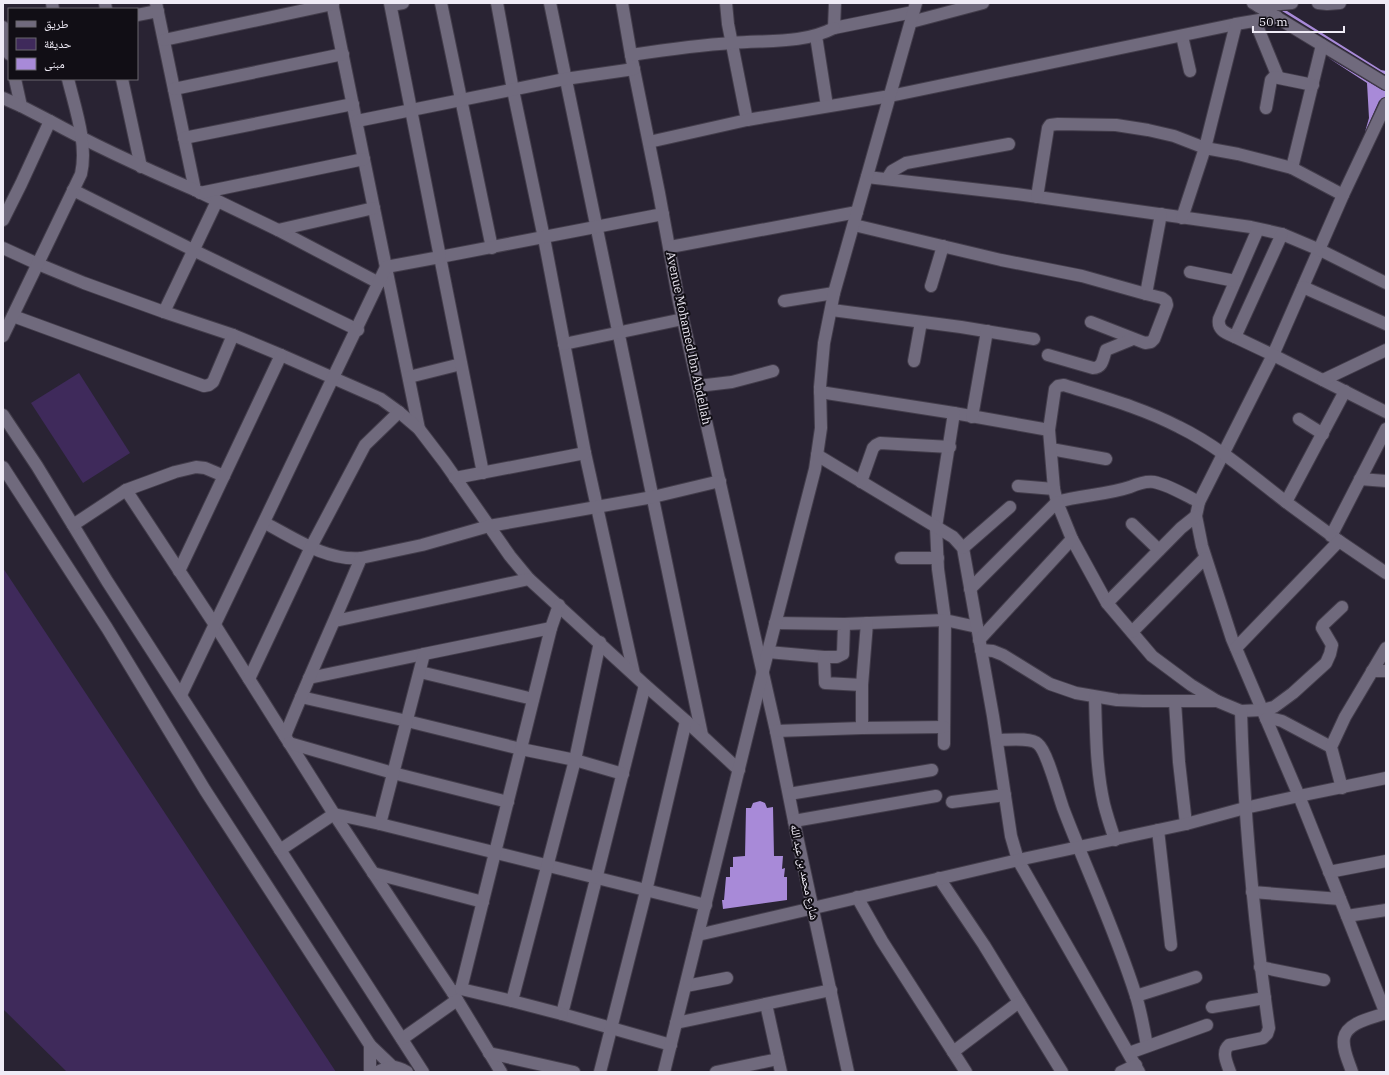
<svg xmlns="http://www.w3.org/2000/svg" width="1389" height="1075" viewBox="0 0 1389 1075" font-family="'IBM Plex Serif','Noto Naskh Arabic',serif">
	<rect width="100%" height="100%" fill="#292333"/>
	<!-- green -->
	<g fill="#3f2a5b">
		<polygon points="79,373 130,453 83,483 31,403"/>
		<polygon points="3,568 336,1072 67,1072 3,1009"/>
	</g>
	<!-- building -->
	<g fill="#a88ad8">
		<polygon points="1282,11 1287,11 1381,70 1386,71 1386,75"/>
		<polygon points="1327,57 1382,90 1386,91 1386,97 1382,98 1379,101 1365,132 1369,118 1367,83"/>
		<polygon points="760,801 765,803 767,808 773,807 774,856 783,856 782,869 785,868 784,877 787,877 787,900 723,909 722,900 724,900 726,877 730,877 730,867 733,867 733,857 745,856 746,808 751,808 753,803"/>
	</g>
	<g fill="none" stroke-linecap="round" stroke-linejoin="round">
		<!-- minor casing -->
		<g stroke="#433d4b" stroke-width="14">
			<g id="minor">
				<polyline points="52,3 53,9"/>
				<polyline points="105,3 106,9"/>
				<polyline points="156,3 195,190 278,230 379,283"/>
				<polyline points="332,3 419,429"/>
				<polyline points="441,3 492,248"/>
				<polyline points="497,3 513,90 544,238 585,453 634,674"/>
				<polyline points="550,3 702,735"/>
				<polyline points="622,3 631,55 659,193 679,302 776,731 797,836 848,1072"/>
				<polyline points="726,3 728,24 747,120"/>
				<polyline points="835,3 834,28 913,12"/>
				<polyline points="1253,3 1386,84"/>
				<polyline points="1318,3 1327,4 1340,3"/>
				<polyline points="391,5 403,3"/>
				<polyline points="1258,6 1292,3"/>
				<polyline points="137,15 158,11"/>
				<polyline points="1255,21 1278,77"/>
				<polyline points="911,22 983,3"/>
				<polyline points="3,27 9,54"/>
				<polyline points="816,36 827,106"/>
				<polyline points="1182,36 1190,71"/>
				<polyline points="164,40 333,4"/>
				<polyline points="1322,45 1292,168 1343,195"/>
				<path d="M 631,55 C 664,50 698,45 732,43 C 767,40 803,44 834,28"/>
				<polyline points="15,79 21,106 50,121"/>
				<polyline points="122,79 141,167"/>
				<polyline points="174,89 343,54"/>
				<polyline points="3,98 21,106"/>
				<polyline points="1386,104 1343,195 1273,355 1199,502 1196,516 1202,546 1232,639 1299,796 1386,1014"/>
				<polyline points="1266,108 1271,80 1274,77 1313,85"/>
				<polyline points="357,121 565,79 634,69"/>
				<polyline points="184,138 353,104"/>
				<polyline points="649,142 747,120 890,96 1236,24 1277,17"/>
				<polyline points="867,177 1016,194 1251,227 1282,234 1320,250 1386,283"/>
				<polyline points="887,179 892,171 906,163 1009,144"/>
				<polyline points="73,190 193,250 358,330"/>
				<polyline points="200,193 364,159"/>
				<polyline points="1037,197 1048,128 1050,125 1058,124 1116,125 1148,130 1174,136 1205,148 1238,154 1292,168"/>
				<polyline points="1182,218 1205,148 1236,24"/>
				<path d="M 3,220 L 21,184 L 50,121 C 97,147 146,169 195,190"/>
				<polyline points="854,225 1001,260 1082,276 1146,294"/>
				<path d="M 1258,229 L 1219,319 C 1217,330 1226,333 1235,337 L 1282,234"/>
				<polyline points="278,230 374,208"/>
				<polyline points="670,247 857,212"/>
				<polyline points="3,248 38,264 84,283 164,312 233,335 281,355 381,399 399,412 419,429 445,463 510,556 529,579 645,685 686,721 739,770"/>
				<polyline points="1190,272 1235,281"/>
				<polyline points="931,286 943,246"/>
				<polyline points="1303,287 1386,324"/>
				<polyline points="784,301 834,293"/>
				<polyline points="832,310 961,327 1034,339"/>
				<polyline points="164,312 217,201"/>
				<polyline points="13,316 204,386 209,385 213,382 233,335"/>
				<polyline points="1091,322 1145,343 1151,342 1154,339 1167,305 1166,301 1162,298 1146,294 1161,214"/>
				<path d="M 3,336 L 81,174 C 88,144 75,108 68,79"/>
				<polyline points="1235,337 1273,355 1386,412"/>
				<polyline points="564,344 683,319"/>
				<path d="M 1048,355 L 1093,368 C 1103,368 1103,358 1106,350 L 1133,339"/>
				<polyline points="914,361 921,322"/>
				<polyline points="409,377 461,364"/>
				<polyline points="1323,380 1386,350"/>
				<polyline points="698,386 732,382 773,371"/>
				<polyline points="820,392 954,413 1049,430"/>
				<polyline points="954,413 936,527 938,569 945,620 977,627"/>
				<polyline points="3,415 37,466 107,581 423,1072"/>
				<polyline points="972,417 987,331"/>
				<polyline points="1299,419 1323,434"/>
				<polyline points="1051,449 1106,459"/>
				<polyline points="817,455 953,537 963,548 993,716 1011,836 1018,860 1139,1072"/>
				<polyline points="3,467 107,628 205,790 370,1045 393,1067"/>
				<polyline points="483,473 440,257 663,214"/>
				<polyline points="455,478 585,453"/>
				<polyline points="1360,479 1386,481"/>
				<polyline points="861,482 873,448 876,445 880,443 950,447"/>
				<polyline points="1018,486 1054,489"/>
				<polyline points="126,490 175,472 196,467 205,468 224,476"/>
				<path d="M 1199,502 C 1185,495 1169,485 1154,482 C 1146,481 1137,484 1130,487 C 1106,495 1081,495 1057,502 L 1054,489 L 1049,430 L 1055,389 L 1058,386 L 1064,385 C 1102,397 1143,408 1179,427 C 1218,446 1251,475 1286,502"/>
				<path d="M 265,523 C 294,538 326,561 361,558"/>
				<polyline points="1132,524 1159,550"/>
				<polyline points="73,525 126,490 215,625 334,814 453,993"/>
				<polyline points="1331,536 1386,429"/>
				<polyline points="1339,541 1286,502 1345,391"/>
				<polyline points="963,548 1010,507"/>
				<polyline points="901,558 938,558"/>
				<polyline points="179,571 281,355"/>
				<polyline points="970,589 1057,502 1072,539 1107,603 1152,656 1191,685 1217,701 1241,711 1262,710 1274,707 1293,693 1326,663 1330,654 1332,645 1322,628 1323,625 1342,607"/>
				<polyline points="1107,603 1181,528 1196,516"/>
				<polyline points="335,621 529,579"/>
				<polyline points="844,624 945,620 944,744"/>
				<polyline points="1132,632 1205,558"/>
				<polyline points="979,640 1072,539"/>
				<polyline points="1236,648 1339,541 1386,573"/>
				<polyline points="981,650 993,651 1003,655 1050,684 1076,693 1117,700 1143,701 1217,701"/>
				<polyline points="768,652 824,657 837,657 843,654 844,624 775,623"/>
				<polyline points="1372,671 1386,671"/>
				<polyline points="420,672 533,699"/>
				<polyline points="309,678 424,654"/>
				<polyline points="249,679 311,547 365,445 399,412"/>
				<polyline points="645,685 562,1014 671,1045"/>
				<polyline points="862,685 867,623"/>
				<polyline points="181,695 386,267 440,257 390,3"/>
				<polyline points="301,697 407,721 521,749 575,760 623,774"/>
				<path d="M 1095,697 C 1096,732 1096,769 1104,804 C 1107,816 1111,828 1115,840"/>
				<polyline points="1175,702 1179,762 1186,824"/>
				<polyline points="1266,719 1274,719 1282,721 1331,747"/>
				<polyline points="862,728 944,727"/>
				<polyline points="776,731 862,728 862,685 825,683 824,657"/>
				<path d="M 285,736 C 309,676 336,618 361,558 L 422,545 L 489,526 L 653,497 L 720,481"/>
				<path d="M 997,740 C 1007,740 1031,737 1038,744 C 1047,751 1058,794 1063,808 C 1087,871 1116,932 1136,996 C 1141,1012 1144,1029 1147,1046"/>
				<polyline points="289,743 393,773 508,802"/>
				<polyline points="1342,788 1331,747 1345,717 1386,648"/>
				<polyline points="789,794 932,770"/>
				<polyline points="952,802 1005,795"/>
				<polyline points="794,821 936,796"/>
				<polyline points="380,824 424,654 551,628"/>
				<polyline points="1158,830 1171,945"/>
				<polyline points="280,850 334,814 380,824 706,905"/>
				<polyline points="1329,872 1386,861"/>
				<polyline points="373,873 483,902"/>
				<polyline points="939,878 984,945 1062,1072"/>
				<polyline points="1252,892 1340,899"/>
				<polyline points="857,897 882,941 966,1072"/>
				<polyline points="1347,916 1386,910"/>
				<polyline points="698,935 1018,860 1186,824 1245,808 1299,796 1386,778"/>
				<polyline points="1260,967 1324,980"/>
				<polyline points="686,986 727,978"/>
				<polyline points="459,990 453,993 501,1072"/>
				<polyline points="1136,996 1196,977"/>
				<polyline points="512,1001 461,989 551,628 559,605"/>
				<polyline points="766,1004 781,1072"/>
				<polyline points="1212,1007 1265,998"/>
				<polyline points="562,1014 512,1001 575,760 600,642"/>
				<polyline points="676,1023 831,990"/>
				<polyline points="402,1039 457,1000"/>
				<polyline points="370,1045 370,1072"/>
				<polyline points="953,1052 1019,1002"/>
				<polyline points="489,1053 574,1072"/>
				<polyline points="1129,1053 1207,1025"/>
				<path d="M 377,1072 C 389,1066 395,1065 407,1072"/>
				<polyline points="600,1072 646,891 686,721"/>
				<polyline points="664,1072 763,671 815,469 821,428 820,387 824,343 834,293 916,3"/>
				<polyline points="716,1072 778,1059"/>
				<polyline points="1121,1072 1136,1065"/>
				<path d="M 1230,1072 C 1227,1063 1221,1052 1229,1045 L 1263,1038 L 1267,1034 L 1269,1028 C 1254,923 1244,818 1241,711"/>
				<path d="M 1352,1072 C 1349,1062 1342,1049 1344,1038 C 1347,1022 1373,1018 1386,1013"/>
			</g>
		</g>
		<!-- minor -->
		<use href="#minor" stroke="#706a7d" stroke-width="12"/>
	</g>
	<g text-anchor="middle" dominant-baseline="central" stroke-width="4" stroke-linejoin="round" paint-order="stroke">
		<!-- street labels -->
		<g font-size="12" fill="#efebf6" stroke="#110e15">
			<text transform="translate(689 338) rotate(78)">Avenue Mohamed Ibn Abdellah</text>
			<text transform="translate(805 872) rotate(78)">شارع محمد بن عبد الله</text>
		</g>
	</g>
	<!-- border -->
	<rect width="1389" height="1075" fill="none" stroke="#efebf6" stroke-width="8"/>
	<!-- legend -->
	<rect x="8" y="8" width="130" height="72" fill="#110e15" stroke="#6a666f"/>
	<rect x="16" y="21" width="20" height="6" fill="#706a7d" stroke="#6a666f"/>
	<text x="44" y="28" font-size="12" fill="#efebf6">طريق</text>
	<rect x="16" y="38" width="20" height="12" fill="#3f2a5b" stroke="#6a666f"/>
	<text x="44" y="48" font-size="12" fill="#efebf6">حديقة</text>
	<rect x="16" y="58" width="20" height="12" fill="#a88ad8" stroke="#6a666f"/>
	<text x="44" y="68" font-size="12" fill="#efebf6">مبنى</text>
	<!-- scale -->
	<path d="M1253 26v6h91v-6" fill="none" stroke="#efebf6" stroke-width="2"/>
	<text x="1259" y="26" font-size="12" fill="#efebf6" stroke="#110e15" stroke-width="3" paint-order="stroke">50 m</text>
</svg>
